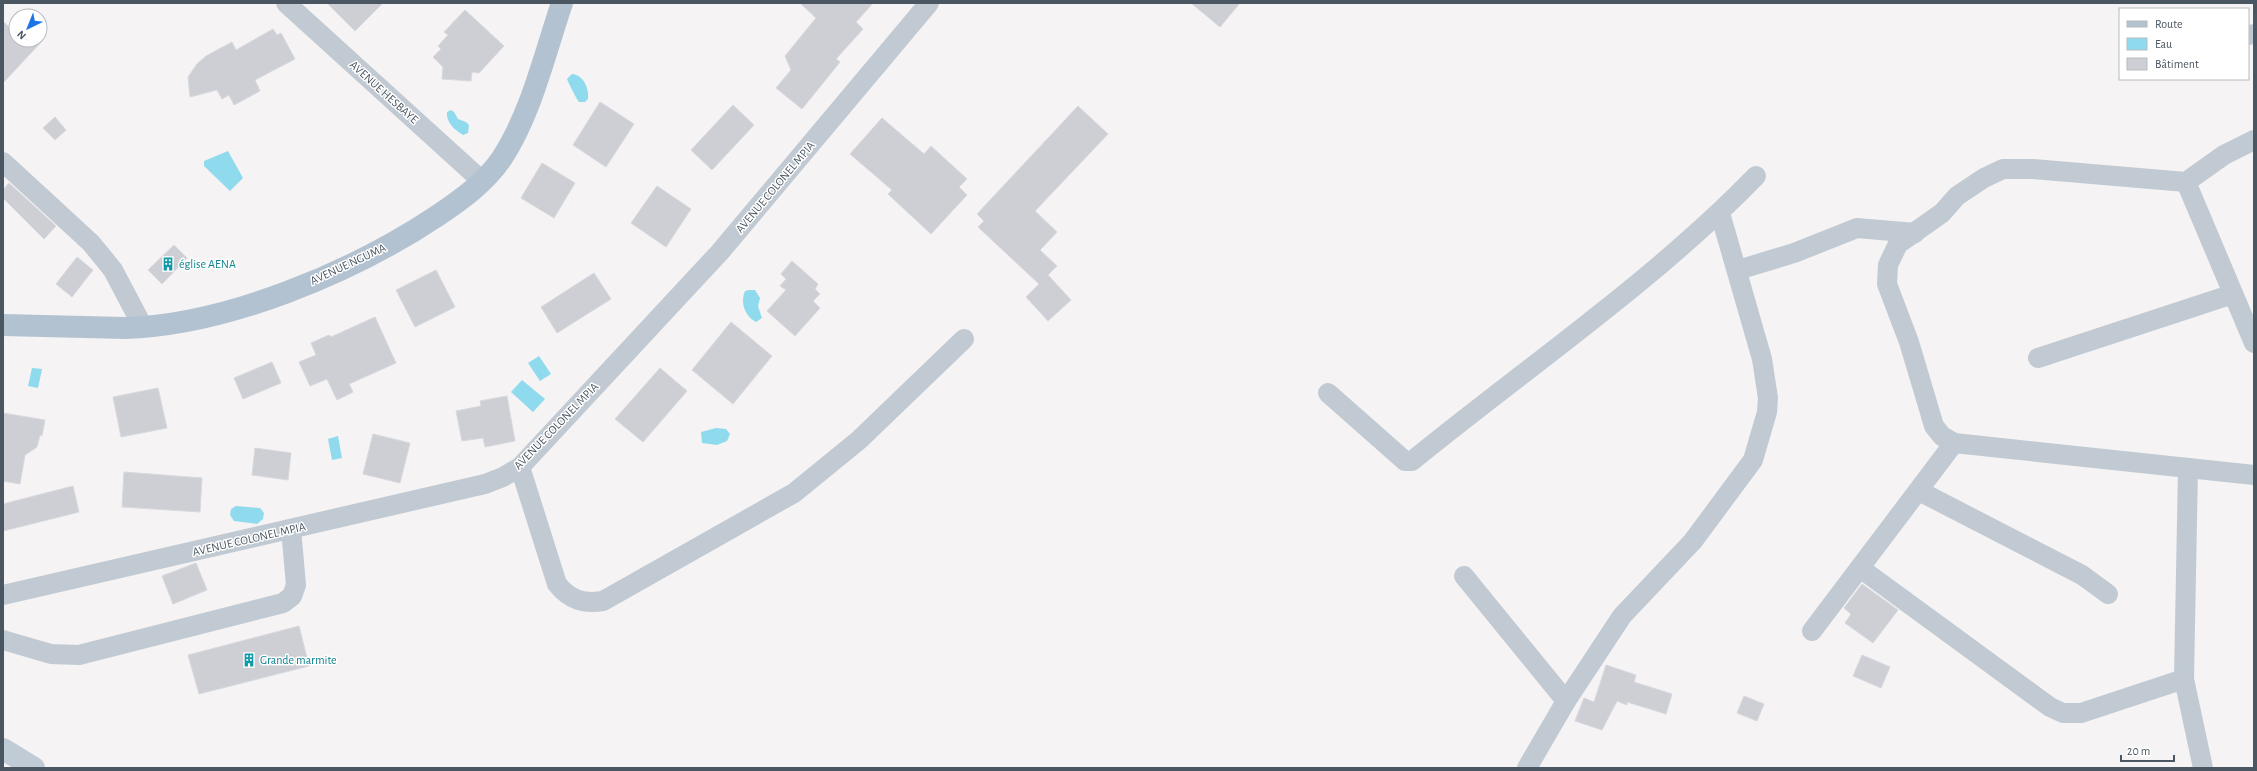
<svg xmlns="http://www.w3.org/2000/svg" width="2257" height="771" viewBox="0 0 2257 771" font-family="'Alegreya Sans',sans-serif">
	<rect width="100%" height="100%" fill="#f5f3f3"/>
	<!-- water -->
	<g fill="#90daee">
		<path d="M 572,74 C 584,75 589,89 588,99 L 585,102 L 579,102 C 577,100 568,82 567,79 Z"/>
		<path d="M 451,110 L 454,112 L 458,119 L 466,122 L 469,125 L 468,133 L 463,135 C 455,130 446,123 447,112 Z"/>
		<polygon points="228,151 243,178 230,191 204,166 204,161"/>
		<path d="M 749,290 L 755,290 L 760,298 L 758,306 L 762,318 L 756,322 C 745,316 740,303 745,291 Z"/>
		<polygon points="539,356 551,374 540,381 528,363"/>
		<polygon points="32,368 42,369 38,388 28,386"/>
		<polygon points="522,380 545,399 533,412 511,392"/>
		<polygon points="716,428 726,429 730,434 727,441 717,445 702,443 701,432"/>
		<polygon points="338,436 342,458 332,460 328,439"/>
		<polygon points="236,506 260,508 264,513 263,519 257,524 234,521 230,515 231,509"/>
	</g>
	<!-- building -->
	<g fill="#cdcfd5" stroke="#d7d9de">
		<polygon points="327,3 383,3 355,31"/>
		<polygon points="800,3 873,3 856,22 863,29 836,59 840,62 802,109 776,88 791,70 785,56 816,18"/>
		<polygon points="1191,3 1240,3 1220,27"/>
		<polygon points="465,10 504,46 479,73 472,72 471,81 442,79 443,67 433,57 441,49 438,46 448,35 444,32"/>
		<polygon points="3,21 12,30 16,25 16,40 40,40 40,37 43,40 3,83"/>
		<polygon points="273,29 277,35 281,33 295,59 255,80 260,91 234,105 229,95 222,99 217,90 190,97 188,77 197,64 206,56 232,42 236,50"/>
		<polygon points="600,102 634,124 606,167 573,145"/>
		<polygon points="733,105 754,125 712,170 691,150"/>
		<polygon points="1078,106 1108,134 1035,211 1057,232 1040,250 1057,266 1048,275 1071,300 1048,321 1026,297 1039,284 978,227 984,221 977,214"/>
		<polygon points="55,117 66,130 55,140 43,128"/>
		<polygon points="882,118 924,154 931,146 967,179 959,187 967,195 931,234 888,194 892,190 850,154"/>
		<polygon points="542,163 575,183 554,218 521,198"/>
		<polygon points="9,183 56,226 44,239 3,198 3,190"/>
		<polygon points="657,186 691,209 666,247 631,223"/>
		<polygon points="174,245 187,258 162,284 148,270"/>
		<polygon points="77,257 93,270 72,297 56,284"/>
		<polygon points="792,261 818,284 815,289 820,294 813,301 820,308 795,336 767,311 786,290 780,286 786,279 781,274"/>
		<polygon points="436,270 455,307 415,327 396,290"/>
		<polygon points="594,273 611,299 557,333 541,307"/>
		<polygon points="375,317 396,363 349,384 353,392 337,400 327,379 310,386 299,362 316,355 311,343 329,335 331,337"/>
		<polygon points="731,322 772,356 733,404 692,370"/>
		<polygon points="272,362 281,383 243,399 234,378"/>
		<polygon points="660,368 687,391 643,442 615,419"/>
		<polygon points="158,388 167,428 121,437 113,397"/>
		<polygon points="507,396 515,441 485,447 483,438 462,441 456,411 481,406 480,401"/>
		<polygon points="3,413 45,420 42,436 40,435 37,447 25,455 20,484 3,481"/>
		<polygon points="373,434 410,443 400,483 363,474"/>
		<polygon points="255,448 291,453 288,480 252,475"/>
		<polygon points="124,472 202,478 200,512 122,507"/>
		<polygon points="73,486 79,512 3,531 3,504"/>
		<polygon points="196,563 207,590 173,604 162,576"/>
		<polygon points="1862,584 1898,610 1873,643 1845,623 1851,614 1844,608"/>
		<polygon points="299,626 309,666 199,694 188,655"/>
		<polygon points="1862,655 1890,667 1881,688 1853,676"/>
		<polygon points="1606,665 1636,675 1634,682 1672,694 1666,714 1627,702 1627,705 1617,701 1602,730 1575,721 1584,698 1594,702"/>
		<polygon points="1744,696 1764,704 1757,721 1737,713"/>
	</g>
	<g fill="none" stroke-linecap="round" stroke-linejoin="round">
		<!-- street -->
		<g stroke="#c1cad2" stroke-width="20">
			<polyline points="286,3 482,181"/>
			<polyline points="2248,35 2254,34"/>
			<polyline points="2254,140 2224,155 2186,182 2033,169 2003,169 1984,178 1957,196 1942,213 1898,244 1888,265 1887,284 1909,342 1934,426 1942,436 1954,443 2254,475"/>
			<polyline points="3,162 91,243 113,270 143,327"/>
			<polyline points="2186,182 2254,343"/>
			<polyline points="1738,270 1794,253 1857,228 1915,233"/>
			<polyline points="2038,358 2233,294"/>
			<path d="M 1328,393 L 1405,461 L 1412,461 C 1526,368 1653,282 1756,176"/>
			<path d="M 520,467 L 557,584 C 570,600 583,604 603,601 L 794,493 L 859,440 L 964,339"/>
			<polyline points="2188,468 2184,679 2203,768"/>
			<polyline points="1919,491 2082,575 2108,594"/>
			<polyline points="1860,568 2050,707 2063,713 2081,713 2184,679"/>
			<polyline points="1464,576 1566,701"/>
			<polyline points="3,595 485,484 503,477 520,467 720,252 929,3"/>
			<polyline points="1812,631 1954,443"/>
			<polyline points="3,640 51,654 79,655 283,603 292,596 296,585 291,529"/>
			<polyline points="1527,768 1566,701 1622,616 1693,541 1753,460 1767,412 1768,398 1762,359 1720,213"/>
		</g>
		<!-- secondary -->
		<polyline stroke="#c1cbd6" stroke-width="22" points="3,749 34,768"/>
		<!-- primary -->
		<path stroke="#b3c2d1" stroke-width="22" d="M 3,325 L 125,328 C 227,325 353,272 437,216 C 461,200 486,182 502,158 C 531,114 545,53 562,3"/>
	</g>
	<!-- icons -->
	<defs>
		<g id="building-bare" transform="scale(1.08)"><path d="M-4-6H4V6H1V3H-1V6H-4ZM-2.5-4.3h1.7v1.8h-1.7ZM.8-4.3h1.7v1.8H.8ZM-2.5-1h1.7V.8h-1.7ZM.8-1h1.7V.8H.8Z" fill="#0f9aa8" stroke="#fff" stroke-width="2.5" paint-order="stroke"/></g>
	</defs>
	<g fill-rule="evenodd">
		<use href="#building-bare" x="168" y="264"/>
		<use href="#building-bare" x="249" y="660"/>
	</g>
	<g text-anchor="middle" dominant-baseline="central" stroke-width="3" stroke-linejoin="round" paint-order="stroke">
		<!-- street labels -->
		<g font-size="12" fill="#4a5661" stroke="#fff">
			<text transform="translate(384 92) rotate(42)">AVENUE HESBAYE</text>
			<text transform="translate(775 187) rotate(-50)">AVENUE COLONEL MPIA</text>
			<text transform="translate(348 264) rotate(-25)">AVENUE NGUMA</text>
			<text transform="translate(556 426) rotate(-46)">AVENUE COLONEL MPIA</text>
			<text transform="translate(249 539) rotate(-13)">AVENUE COLONEL MPIA</text>
		</g>
		<!-- culture labels -->
		<g font-size="12" fill="#0d838f" stroke="#fff" text-anchor="start">
			<text x="179" y="264">église AENA</text>
			<text x="260" y="660">Grande marmite</text>
		</g>
	</g>
	<!-- border -->
	<rect width="2257" height="771" fill="none" stroke="#4a5661" stroke-width="8"/>
	<!-- legend -->
	<rect x="2119" y="8" width="130" height="72" fill="#ffffff" stroke="#b7bbc0"/>
	<rect x="2127" y="21" width="20" height="6" fill="#b3c2d1" stroke="#b7bbc0"/>
	<text x="2155" y="28" font-size="12" fill="#4a5661">Route</text>
	<rect x="2127" y="38" width="20" height="12" fill="#90daee" stroke="#b7bbc0"/>
	<text x="2155" y="48" font-size="12" fill="#4a5661">Eau</text>
	<rect x="2127" y="58" width="20" height="12" fill="#cdcfd5" stroke="#b7bbc0"/>
	<text x="2155" y="68" font-size="12" fill="#4a5661">Bâtiment</text>
	<!-- north arrow -->
	<g transform="translate(28 28) rotate(223)"><circle r="19" fill="#ffffff" stroke="#b7bbc0"/>
	<path d="M0-3L7 15L0 10L-7 15Z" fill="#1a73e8"/>
	<text y="-6" font-size="11" font-weight="bold" text-anchor="middle" fill="#4a5661">N</text>
	</g>
	<!-- scale -->
	<path d="M2121 755v6h53v-6" fill="none" stroke="#4a5661" stroke-width="2"/>
	<text x="2127" y="755" font-size="12" fill="#4a5661" stroke="#ffffff" stroke-width="3" paint-order="stroke">20 m</text>
</svg>
